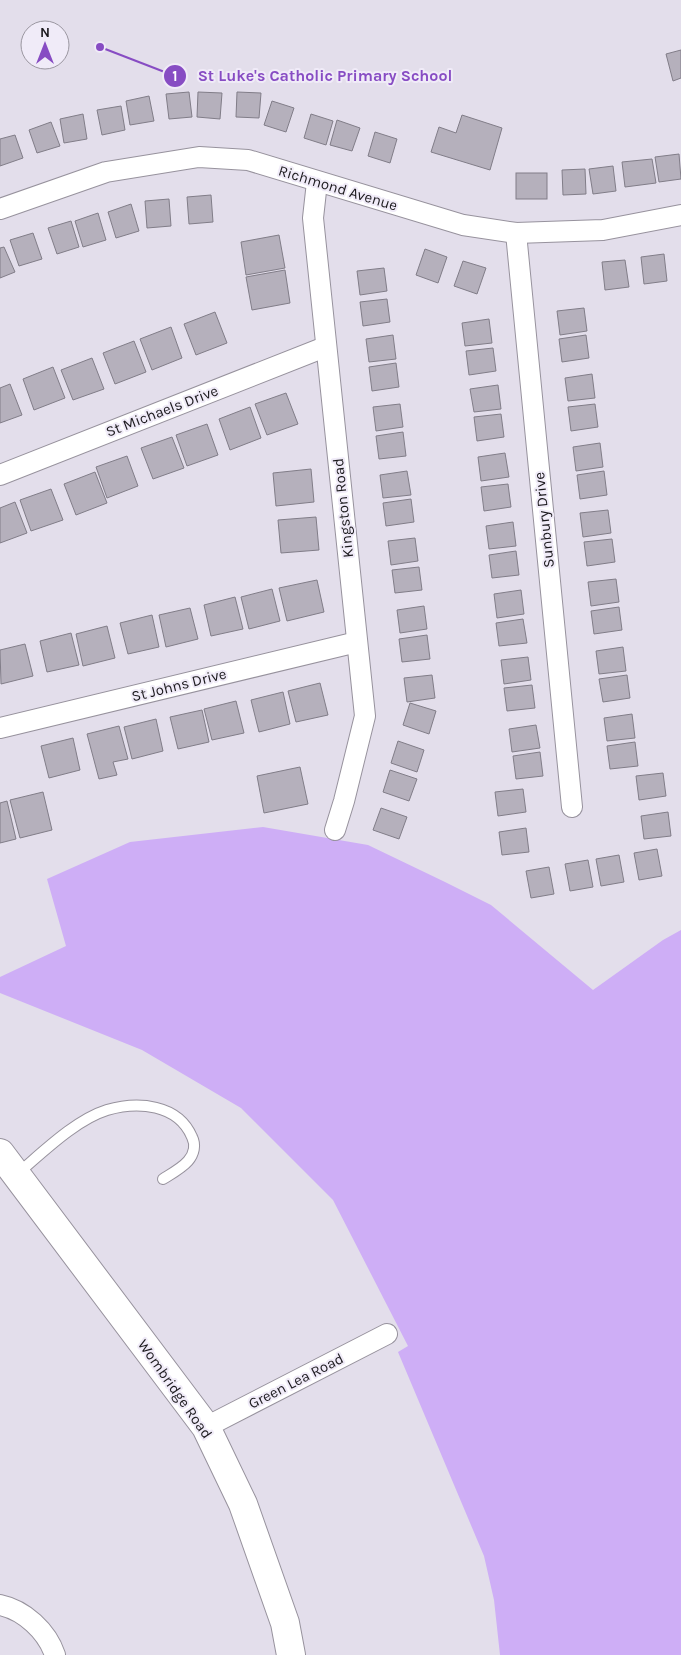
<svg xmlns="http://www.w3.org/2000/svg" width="681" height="1655" viewBox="0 0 681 1655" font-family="Karla,sans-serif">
	<rect width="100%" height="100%" fill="#e3deeb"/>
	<!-- green -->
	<polygon fill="#ceaef6" points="263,827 368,845 445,882 491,905 593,990 663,940 681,930 681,1655 500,1655 494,1600 484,1556 398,1352 408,1346 333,1200 241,1108 142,1050 0,993 0,977 66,946 47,879 130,842"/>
	<!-- building -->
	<g fill="#b5b0bc" stroke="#817d88">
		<polygon points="681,50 681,78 673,81 666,54"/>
		<polygon points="189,92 192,117 169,119 166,94"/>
		<polygon points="198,92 222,93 220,119 197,117"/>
		<polygon points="237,92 261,93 259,118 236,117"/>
		<polygon points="149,96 154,121 130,125 126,101"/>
		<polygon points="272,101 294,108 286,132 264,125"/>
		<polygon points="121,106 125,130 102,135 97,110"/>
		<polygon points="83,114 87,139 64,143 60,119"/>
		<polygon points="311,114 333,121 326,145 304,138"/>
		<polygon points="462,115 502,128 490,170 431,152 439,127 456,133"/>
		<polygon points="337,120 360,128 352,151 330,145"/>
		<polygon points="51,122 60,146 37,153 29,130"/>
		<polygon points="375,132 397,139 390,163 368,156"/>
		<polygon points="15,135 23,158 0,166 0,139"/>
		<polygon points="679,154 681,179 659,182 655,157"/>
		<polygon points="652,159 656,183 625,187 622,162"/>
		<polygon points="613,166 616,191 593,194 589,169"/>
		<polygon points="585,169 586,194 563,195 562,170"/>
		<rect x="516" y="173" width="31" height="26"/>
		<polygon points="211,195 213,222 189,224 187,197"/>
		<polygon points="169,199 171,226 147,228 145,201"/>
		<polygon points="131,204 139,231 116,238 108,212"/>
		<polygon points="98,213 106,240 83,247 75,221"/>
		<polygon points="71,221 79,247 57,254 48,228"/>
		<polygon points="33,233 42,259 19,266 10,240"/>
		<polygon points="279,235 285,268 246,275 241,242"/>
		<polygon points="4,247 15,272 0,278 0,248"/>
		<polygon points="425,249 447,257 438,283 416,275"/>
		<polygon points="664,254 667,281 644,284 641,257"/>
		<polygon points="625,260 629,287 605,290 602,262"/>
		<polygon points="463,261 486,268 477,294 454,286"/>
		<polygon points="384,268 387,291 360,295 357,271"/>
		<polygon points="285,270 290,303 252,310 246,277"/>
		<polygon points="387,299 390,322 363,326 360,302"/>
		<polygon points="584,308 587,331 560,335 557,311"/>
		<polygon points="215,312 227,343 196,355 184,324"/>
		<polygon points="489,319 492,343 465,346 462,323"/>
		<polygon points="171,327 182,358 152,370 140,339"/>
		<polygon points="393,335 396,359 369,362 366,339"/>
		<polygon points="586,335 589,358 562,362 559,339"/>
		<polygon points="134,341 146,372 115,384 103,353"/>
		<polygon points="493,348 496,371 469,375 466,351"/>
		<polygon points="92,358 104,389 73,400 61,370"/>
		<polygon points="396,363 399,387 372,391 369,367"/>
		<polygon points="53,367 65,398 34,410 23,379"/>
		<polygon points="592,374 595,398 568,401 565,378"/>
		<polygon points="10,384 22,415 0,423 0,388"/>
		<polygon points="498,385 501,409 474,412 470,389"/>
		<polygon points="286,393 298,424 267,435 255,404"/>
		<polygon points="400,404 403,427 376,431 373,407"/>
		<polygon points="595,404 598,427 571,431 568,407"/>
		<polygon points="250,407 261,438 230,450 219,419"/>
		<polygon points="501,414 504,437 477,441 474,417"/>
		<polygon points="207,424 218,455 187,466 176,435"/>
		<polygon points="403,432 406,456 379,459 376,436"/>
		<polygon points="172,437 184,468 153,479 141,448"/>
		<polygon points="600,443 603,467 576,471 573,447"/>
		<polygon points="505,453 509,477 481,481 478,457"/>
		<polygon points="127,456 138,486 107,498 96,467"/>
		<polygon points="311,469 314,502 276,506 273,473"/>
		<polygon points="407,471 411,495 383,498 380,475"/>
		<polygon points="604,471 607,495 580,499 577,475"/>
		<polygon points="95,472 107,503 76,515 64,484"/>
		<polygon points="508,484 511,507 484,511 481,487"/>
		<polygon points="51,489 63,520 31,531 20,500"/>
		<polygon points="411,499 414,522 386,526 383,503"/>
		<polygon points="15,502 27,533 0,543 0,508"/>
		<polygon points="608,510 611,533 583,537 580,513"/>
		<polygon points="316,517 319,550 281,553 278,520"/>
		<polygon points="513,522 516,546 489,549 486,526"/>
		<polygon points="415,538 418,561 391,565 388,541"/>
		<polygon points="612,539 615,562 587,566 584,542"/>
		<polygon points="516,551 519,575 492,578 489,555"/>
		<polygon points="419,567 422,590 395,593 392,570"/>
		<polygon points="616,579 619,602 591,606 588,582"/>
		<polygon points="317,580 324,612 287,621 279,588"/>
		<polygon points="272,589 280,621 249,629 241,597"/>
		<polygon points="521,590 524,614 497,618 494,594"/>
		<polygon points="235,597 243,629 211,636 204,605"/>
		<polygon points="424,606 427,629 400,633 397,610"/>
		<polygon points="619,607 622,630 594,634 591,611"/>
		<polygon points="190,608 198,639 166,647 159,615"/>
		<polygon points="152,615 159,647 128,654 120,623"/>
		<polygon points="523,619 527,643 499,646 496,623"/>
		<polygon points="107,626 115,658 83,666 76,634"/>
		<polygon points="71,633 79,665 47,672 40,641"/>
		<polygon points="427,635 430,659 402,662 399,639"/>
		<polygon points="25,644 33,676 1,684 0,650"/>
		<polygon points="623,647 626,671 599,674 596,651"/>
		<polygon points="528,657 531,680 504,684 501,660"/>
		<polygon points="432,675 435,698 407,702 404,678"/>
		<polygon points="627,675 630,698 603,702 599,679"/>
		<polygon points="320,683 328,715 296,722 288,691"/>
		<polygon points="532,685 535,708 507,711 504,688"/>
		<polygon points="283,692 290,724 259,732 251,700"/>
		<polygon points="236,701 244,733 212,740 204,709"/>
		<polygon points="410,703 436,711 429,734 403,725"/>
		<polygon points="202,710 209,742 178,749 170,717"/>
		<polygon points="632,714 635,738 607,741 604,718"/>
		<polygon points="156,719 163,751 132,759 124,727"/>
		<polygon points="536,725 540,748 512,752 509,729"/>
		<polygon points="119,726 128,759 113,762 117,775 99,779 87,734"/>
		<polygon points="73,738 80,770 49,778 41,746"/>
		<polygon points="398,741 424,750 417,772 391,763"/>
		<polygon points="635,742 638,766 610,769 607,746"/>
		<polygon points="540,752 543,776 516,779 513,756"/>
		<polygon points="300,767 308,804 264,813 257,776"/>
		<polygon points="390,770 417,779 409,801 383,792"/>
		<polygon points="663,773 666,796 639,800 636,776"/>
		<polygon points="523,789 526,812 498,816 495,792"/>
		<polygon points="43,792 52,830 20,838 10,800"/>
		<polygon points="7,801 16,839 0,843 0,803"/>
		<polygon points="381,808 407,817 399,839 373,830"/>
		<polygon points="668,812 671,836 644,839 641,816"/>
		<polygon points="526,828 529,852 502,855 499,832"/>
		<polygon points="657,849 662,876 639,880 634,853"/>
		<polygon points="619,855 624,882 601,886 596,859"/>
		<polygon points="588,860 593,887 570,891 565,864"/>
		<polygon points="549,867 554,894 531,898 526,871"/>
	</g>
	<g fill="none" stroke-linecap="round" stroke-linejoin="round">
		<!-- lane casing -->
		<g stroke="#97929d" stroke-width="12">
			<path id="lane" d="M 17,1174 C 42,1153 75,1120 107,1110 C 138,1101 178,1104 192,1137 C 196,1145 194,1154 188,1161 C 182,1168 171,1174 163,1179"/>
		</g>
		<!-- street casing -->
		<g stroke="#97929d" stroke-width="22">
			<g id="street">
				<polyline points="317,182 313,218 365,716 344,801 335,830"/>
				<polyline points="0,209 106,172 199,157 248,160 463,225 516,233 603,230 681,215"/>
				<polyline points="516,233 572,807"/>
				<polyline points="0,475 325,347"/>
				<polyline points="0,728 357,642"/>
				<polyline points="206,1427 387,1334"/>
				<path d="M 0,1605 C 24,1610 47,1631 55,1655"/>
			</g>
		</g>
		<!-- secondary casing -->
		<g stroke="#97929d" stroke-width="30">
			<polyline id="secondary" points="0,1153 206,1427 243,1504 285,1623 291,1655"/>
		</g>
		<!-- lane -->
		<use href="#lane" stroke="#fff" stroke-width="10"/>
		<!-- street -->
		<use href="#street" stroke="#fff" stroke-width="20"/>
		<!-- secondary -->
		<use href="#secondary" stroke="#fff" stroke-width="28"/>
	</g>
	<g text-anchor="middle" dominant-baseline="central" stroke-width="4" stroke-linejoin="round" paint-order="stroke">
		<!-- street labels -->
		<g font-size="15" fill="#1c1a1e" stroke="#f0ebf8">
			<text transform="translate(338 188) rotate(17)">Richmond Avenue</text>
			<text transform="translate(162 411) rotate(-21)">St Michaels Drive</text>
			<text transform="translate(343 508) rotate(-96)">Kingston Road</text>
			<text transform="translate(544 520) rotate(-96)">Sunbury Drive</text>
			<text transform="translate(179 685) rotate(-14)">St Johns Drive</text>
			<text transform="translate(296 1381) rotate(-27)">Green Lea Road</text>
			<text transform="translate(175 1389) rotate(55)">Wombridge Road</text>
		</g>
	</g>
	<!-- callouts -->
	<path fill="none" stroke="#874cc3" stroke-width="2" d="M100 47L175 76"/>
	<g fill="#874cc3" stroke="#f0ebf8" stroke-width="2">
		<circle cx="100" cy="47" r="5"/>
		<circle cx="175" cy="76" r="12"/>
	</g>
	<g font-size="15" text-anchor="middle" font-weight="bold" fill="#fff">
		<text x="175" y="81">1</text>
	</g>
	<g font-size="16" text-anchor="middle" font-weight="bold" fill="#874cc3" stroke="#f0ebf8" stroke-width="4" stroke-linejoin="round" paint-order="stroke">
		<text x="325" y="81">St Luke's Catholic Primary School</text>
	</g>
	<!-- north arrow -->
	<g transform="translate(45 45)"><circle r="24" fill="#f0ebf8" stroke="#9b97a1"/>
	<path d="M0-4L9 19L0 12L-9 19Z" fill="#874cc3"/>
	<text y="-8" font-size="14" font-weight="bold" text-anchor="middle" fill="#1c1a1e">N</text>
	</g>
</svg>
